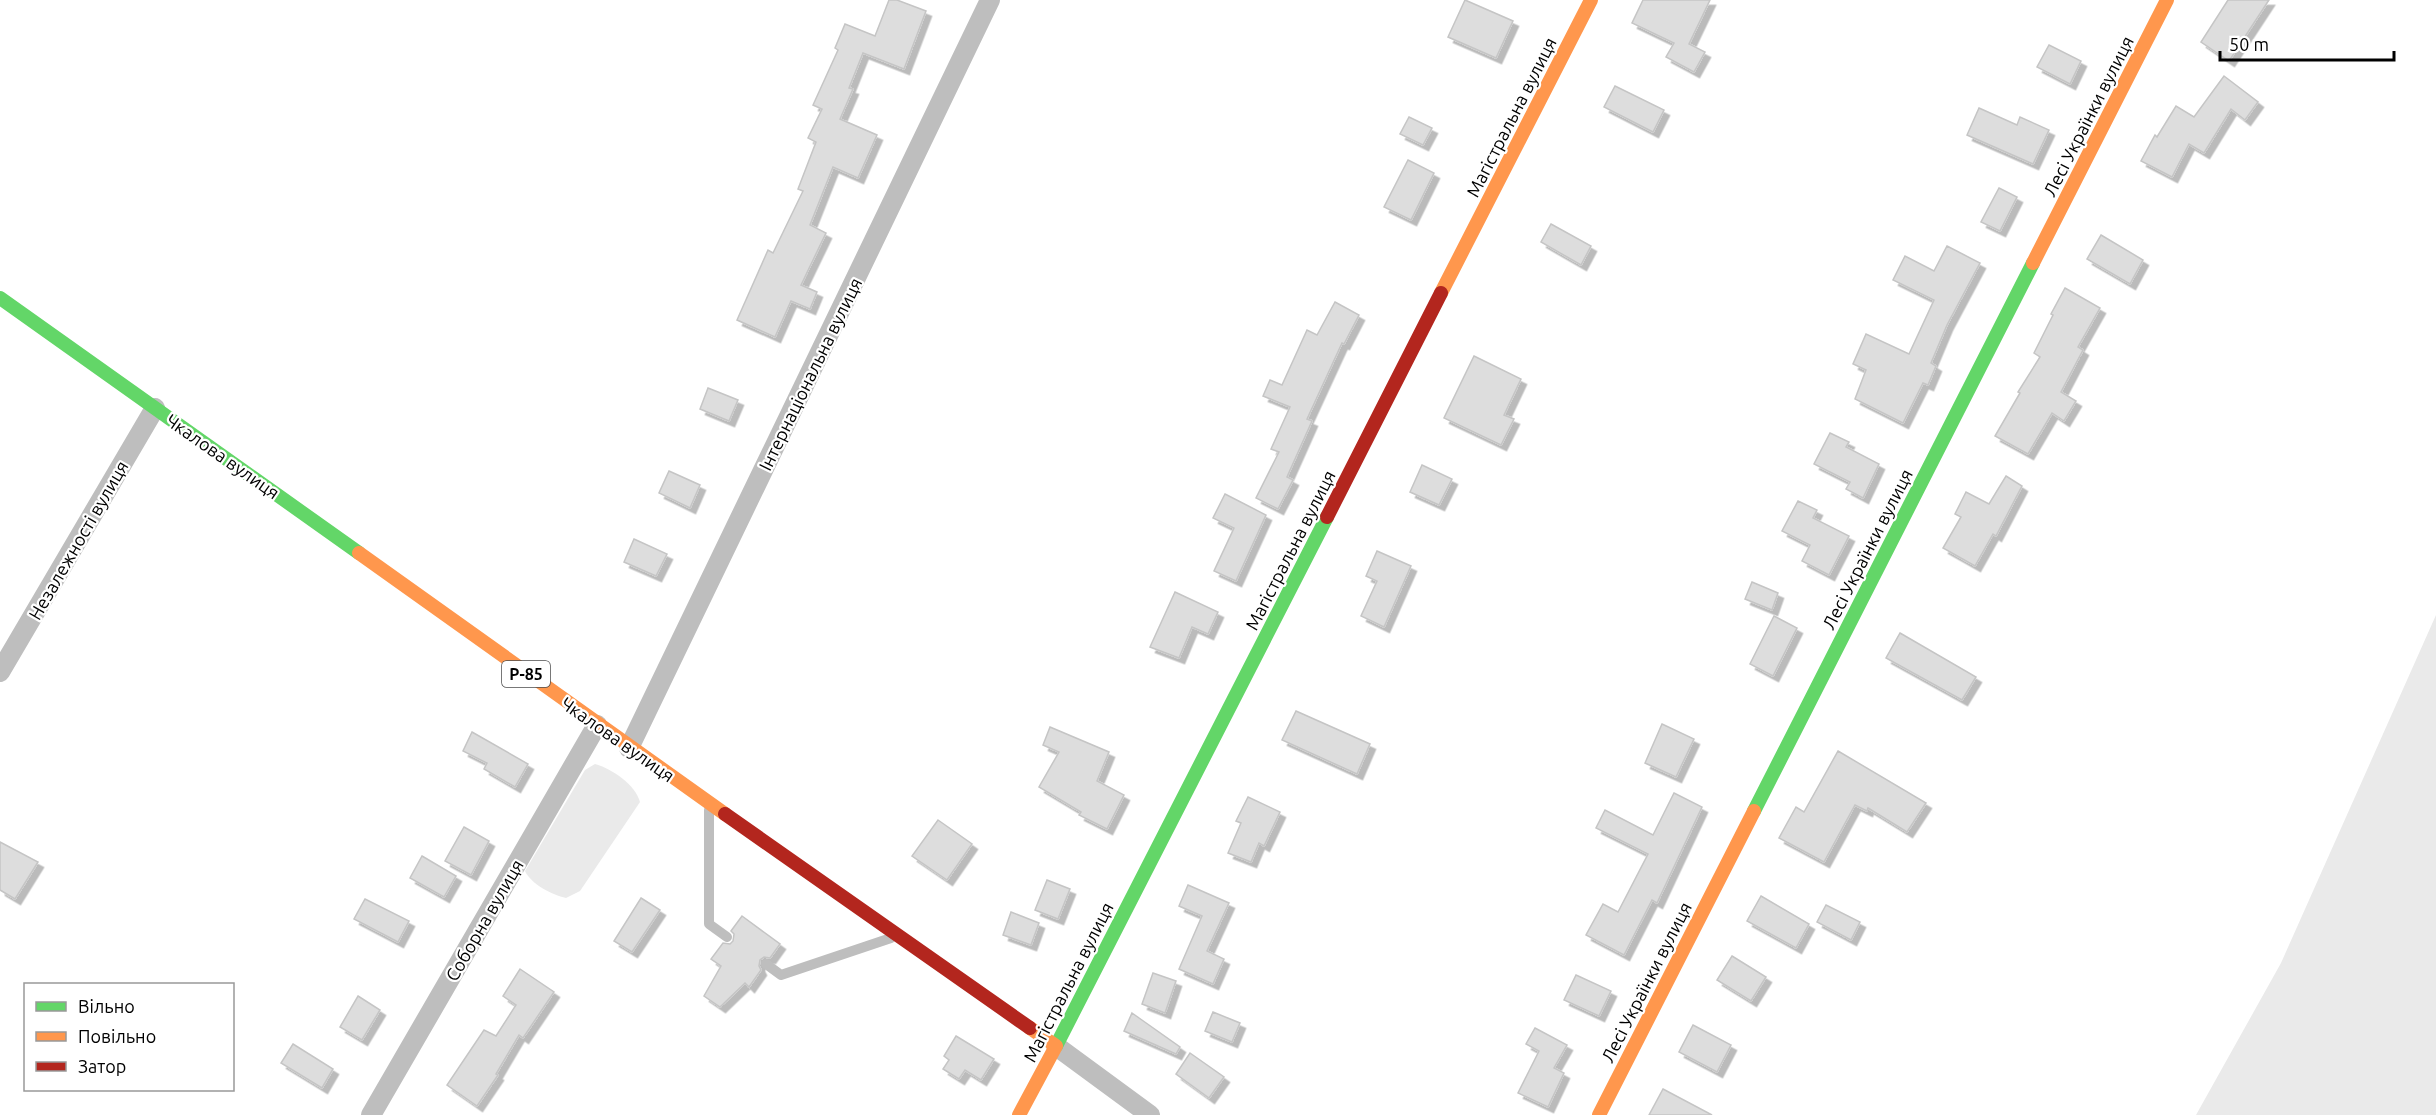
<svg xmlns="http://www.w3.org/2000/svg" width="2436" height="1115" viewBox="0 0 2436 1115" font-family="Ubuntu,sans-serif">
	<defs>
		<filter id="shadow"><feDropShadow dx="5.5" dy="5.5" stdDeviation="0" flood-color="#0004"/></filter>
	</defs>
	<rect width="100%" height="100%" fill="#fff"/>
	<!-- green -->
	<g fill="#eaeaea">
		<polygon points="2436,615 2436,1115 2196,1115 2281,963"/>
		<path d="M 595,764 C 612,769 635,784 640,802 L 580,891 L 566,898 C 552,895 531,884 525,871 L 585,770 Z"/>
	</g>
	<!-- building -->
	<g fill="#ddd" stroke="#c5c5c5" stroke-width="1.5" filter="url(#shadow)">
		<polygon points="889,0 897,0 926,11 904,69 863,53 849,88 853,89 840,119 877,135 858,178 833,167 810,225 826,233 801,285 817,292 810,309 791,301 775,337 737,320 768,250 773,253 803,191 798,189 816,142 808,138 822,109 813,105 838,50 835,48 845,24 875,36"/>
		<polygon points="1465,0 1513,21 1496,58 1448,37"/>
		<polygon points="1643,0 1710,0 1689,44 1705,52 1694,72 1666,57 1674,43 1632,23"/>
		<polygon points="2228,0 2269,0 2229,61 2201,42"/>
		<polygon points="2049,45 2081,61 2070,84 2037,67"/>
		<polygon points="2224,76 2258,102 2245,120 2231,109 2204,153 2189,144 2172,177 2141,161 2155,135 2157,137 2176,106 2194,117"/>
		<polygon points="1615,86 1664,110 1653,132 1604,107"/>
		<polygon points="1979,108 2017,125 2020,117 2049,130 2033,164 1967,135"/>
		<polygon points="1409,117 1432,128 1423,145 1400,134"/>
		<polygon points="1408,160 1434,173 1411,220 1384,207"/>
		<polygon points="1999,188 2017,197 2000,231 1981,222"/>
		<polygon points="1551,224 1591,246 1581,265 1541,242"/>
		<polygon points="2101,235 2143,260 2130,284 2087,259"/>
		<polygon points="1947,246 1980,263 1947,325 1931,363 1936,366 1928,385 1923,383 1903,423 1855,399 1866,370 1853,364 1866,334 1909,354 1934,300 1893,280 1905,256 1934,271"/>
		<polygon points="2065,288 2100,308 2078,347 2083,350 2061,392 2076,401 2064,421 2052,413 2028,454 1995,436 2020,393 2018,392 2040,357 2034,353 2053,315 2051,314"/>
		<polygon points="1335,302 1359,315 1344,344 1342,343 1307,419 1312,421 1287,477 1293,480 1278,509 1256,498 1279,452 1271,449 1290,407 1263,396 1270,380 1282,385 1307,330 1317,335"/>
		<polygon points="1474,356 1521,379 1504,415 1514,419 1501,445 1444,418"/>
		<polygon points="708,388 738,400 729,421 700,409"/>
		<polygon points="1830,433 1849,442 1846,447 1879,464 1863,498 1846,489 1850,482 1814,464"/>
		<polygon points="1422,465 1452,479 1439,505 1410,492"/>
		<polygon points="669,471 700,485 690,508 659,493"/>
		<polygon points="2006,476 2022,486 1996,536 1993,534 1975,566 1943,548 1961,517 1955,514 1966,492 1989,504"/>
		<polygon points="1225,494 1266,515 1236,581 1214,571 1234,528 1213,518"/>
		<polygon points="1798,501 1817,510 1813,518 1849,536 1829,575 1802,561 1810,545 1782,531"/>
		<polygon points="634,539 667,554 656,576 624,562"/>
		<polygon points="1377,551 1411,566 1384,627 1361,616 1377,581 1366,576"/>
		<polygon points="1752,582 1778,593 1772,610 1745,599"/>
		<polygon points="1175,592 1218,612 1208,634 1192,627 1179,658 1150,647"/>
		<polygon points="1774,616 1797,628 1773,676 1750,664"/>
		<polygon points="1900,633 1976,677 1962,700 1886,658"/>
		<polygon points="1296,711 1370,744 1357,774 1282,740"/>
		<polygon points="1662,724 1694,739 1676,777 1645,763"/>
		<polygon points="1050,727 1109,752 1097,781 1124,795 1107,829 1079,815 1081,812 1039,787 1059,752 1043,745"/>
		<polygon points="472,732 528,764 515,787 484,769 487,763 463,751"/>
		<polygon points="1838,751 1926,803 1907,832 1868,808 1867,811 1855,805 1824,862 1779,838 1796,807 1804,812"/>
		<polygon points="1674,793 1702,807 1657,903 1652,900 1624,955 1586,935 1603,904 1618,912 1648,854 1596,828 1605,810 1653,835"/>
		<polygon points="1248,797 1280,812 1264,846 1259,843 1251,862 1228,853 1241,823 1236,821"/>
		<polygon points="938,820 972,844 947,880 912,856"/>
		<polygon points="464,827 489,841 471,875 445,861"/>
		<polygon points="0,842 38,862 15,899 0,890"/>
		<polygon points="422,856 456,876 444,897 410,878"/>
		<polygon points="1047,880 1070,889 1058,919 1035,910"/>
		<polygon points="1188,885 1229,903 1207,951 1224,959 1213,984 1179,969 1202,916 1179,906"/>
		<polygon points="1761,896 1809,924 1796,948 1747,921"/>
		<polygon points="641,898 660,910 632,952 614,941"/>
		<polygon points="365,899 409,921 398,942 354,919"/>
		<polygon points="1826,905 1860,922 1851,940 1817,922"/>
		<polygon points="1011,912 1039,923 1031,945 1003,935"/>
		<polygon points="742,916 780,944 770,958 764,957 760,960 759,966 761,970 749,987 745,983 720,1007 704,996 721,966 711,959 723,943 730,944 733,941 734,934 731,931"/>
		<polygon points="1732,956 1766,977 1751,1001 1717,980"/>
		<polygon points="520,969 554,992 523,1038 519,1035 496,1074 498,1075 477,1106 447,1085 484,1030 496,1036 516,1005 503,996"/>
		<polygon points="1153,973 1176,981 1165,1013 1142,1004"/>
		<polygon points="1576,975 1611,991 1599,1016 1564,1000"/>
		<polygon points="358,996 380,1010 362,1040 340,1027"/>
		<polygon points="1213,1012 1240,1023 1232,1042 1205,1031"/>
		<polygon points="1132,1013 1180,1047 1176,1054 1124,1031"/>
		<polygon points="1693,1025 1731,1045 1717,1072 1679,1052"/>
		<polygon points="1535,1028 1567,1045 1554,1068 1564,1073 1548,1107 1518,1093 1539,1051 1526,1044"/>
		<polygon points="956,1036 994,1059 981,1080 965,1070 959,1079 943,1069 949,1060 944,1056"/>
		<polygon points="293,1044 333,1069 322,1088 281,1063"/>
		<polygon points="1190,1053 1224,1077 1209,1098 1176,1074"/>
		<polygon points="1663,1089 1712,1115 1649,1115"/>
	</g>
	<g fill="none" stroke-linecap="round" stroke-linejoin="round">
		<!-- lane -->
		<g stroke="#bebebe" stroke-width="10">
			<polyline points="709,810 709,924 727,937"/>
			<polyline points="766,964 781,975 891,938"/>
		</g>
		<!-- street -->
		<g stroke="#bebebe" stroke-width="20">
			<polyline points="0,672 155,408"/>
			<polyline points="629,748 990,0"/>
			<polyline points="1056,1046 1150,1115"/>
			<polyline points="371,1115 597,725"/>
		</g>
		<!-- fast -->
		<g stroke="#63d668" stroke-width="14">
			<polyline points="0,298 359,553"/>
			<polyline points="1754,811 2033,263"/>
			<polyline points="1056,1046 1327,517"/>
		</g>
		<!-- slow -->
		<g stroke="#ff974d" stroke-width="14">
			<polyline points="2033,263 2167,0"/>
			<polyline points="1441,293 1591,0"/>
			<polyline points="359,553 725,814"/>
			<polyline points="1019,1115 1056,1046 1030,1028"/>
			<polyline points="1599,1115 1754,811"/>
		</g>
		<!-- jam -->
		<g stroke="#b3261e" stroke-width="14">
			<polyline points="1327,517 1441,293"/>
			<polyline points="725,814 1030,1028"/>
		</g>
	</g>
	<g text-anchor="middle" dominant-baseline="central" stroke-width="4.5" stroke-linejoin="round" paint-order="stroke">
		<!-- shield labels -->
		<rect fill="#fff" stroke="#4c4c4c" stroke-width="1.5" x="502" y="661" width="48" height="26" rx="4.5"/>
		<g font-size="16" font-weight="bold" fill="#000">
			<text x="526" y="674">Р-85</text>
		</g>
		<!-- street labels -->
		<g font-size="18" fill="#000" stroke="#fff">
			<text transform="translate(2088 116) rotate(-63)">Лесі Українки вулиця</text>
			<text transform="translate(1511 117) rotate(-63)">Магістральна вулиця</text>
			<text transform="translate(810 374) rotate(-64)">Інтернаціональна вулиця</text>
			<text transform="translate(223 456) rotate(35)">Чкалова вулиця</text>
			<text transform="translate(78 540) rotate(-60)">Незалежності вулиця</text>
			<text transform="translate(1867 549) rotate(-63)">Лесі Українки вулиця</text>
			<text transform="translate(1290 550) rotate(-63)">Магістральна вулиця</text>
			<text transform="translate(618 739) rotate(35)">Чкалова вулиця</text>
			<text transform="translate(484 920) rotate(-60)">Соборна вулиця</text>
			<text transform="translate(1068 982) rotate(-63)">Магістральна вулиця</text>
			<text transform="translate(1646 982) rotate(-63)">Лесі Українки вулиця</text>
		</g>
	</g>
	<!-- legend -->
	<rect x="24" y="983" width="210" height="108" fill="#ffffff" stroke="#999999" stroke-width="1.5"/>
	<rect x="36" y="1002" width="30" height="9" fill="#63d668" stroke="#999999" stroke-width="1.5"/>
	<text x="78" y="1013" font-size="18" fill="#000000">Вільно</text>
	<rect x="36" y="1032" width="30" height="9" fill="#ff974d" stroke="#999999" stroke-width="1.5"/>
	<text x="78" y="1043" font-size="18" fill="#000000">Повільно</text>
	<rect x="36" y="1062" width="30" height="9" fill="#b3261e" stroke="#999999" stroke-width="1.5"/>
	<text x="78" y="1073" font-size="18" fill="#000000">Затор</text>
	<!-- scale -->
	<path d="M2220 51v9h174v-9" fill="none" stroke="#000000" stroke-width="3"/>
	<text x="2229" y="51" font-size="18" fill="#000000" stroke="#ffffff" stroke-width="4.5" paint-order="stroke">50 m</text>
</svg>
